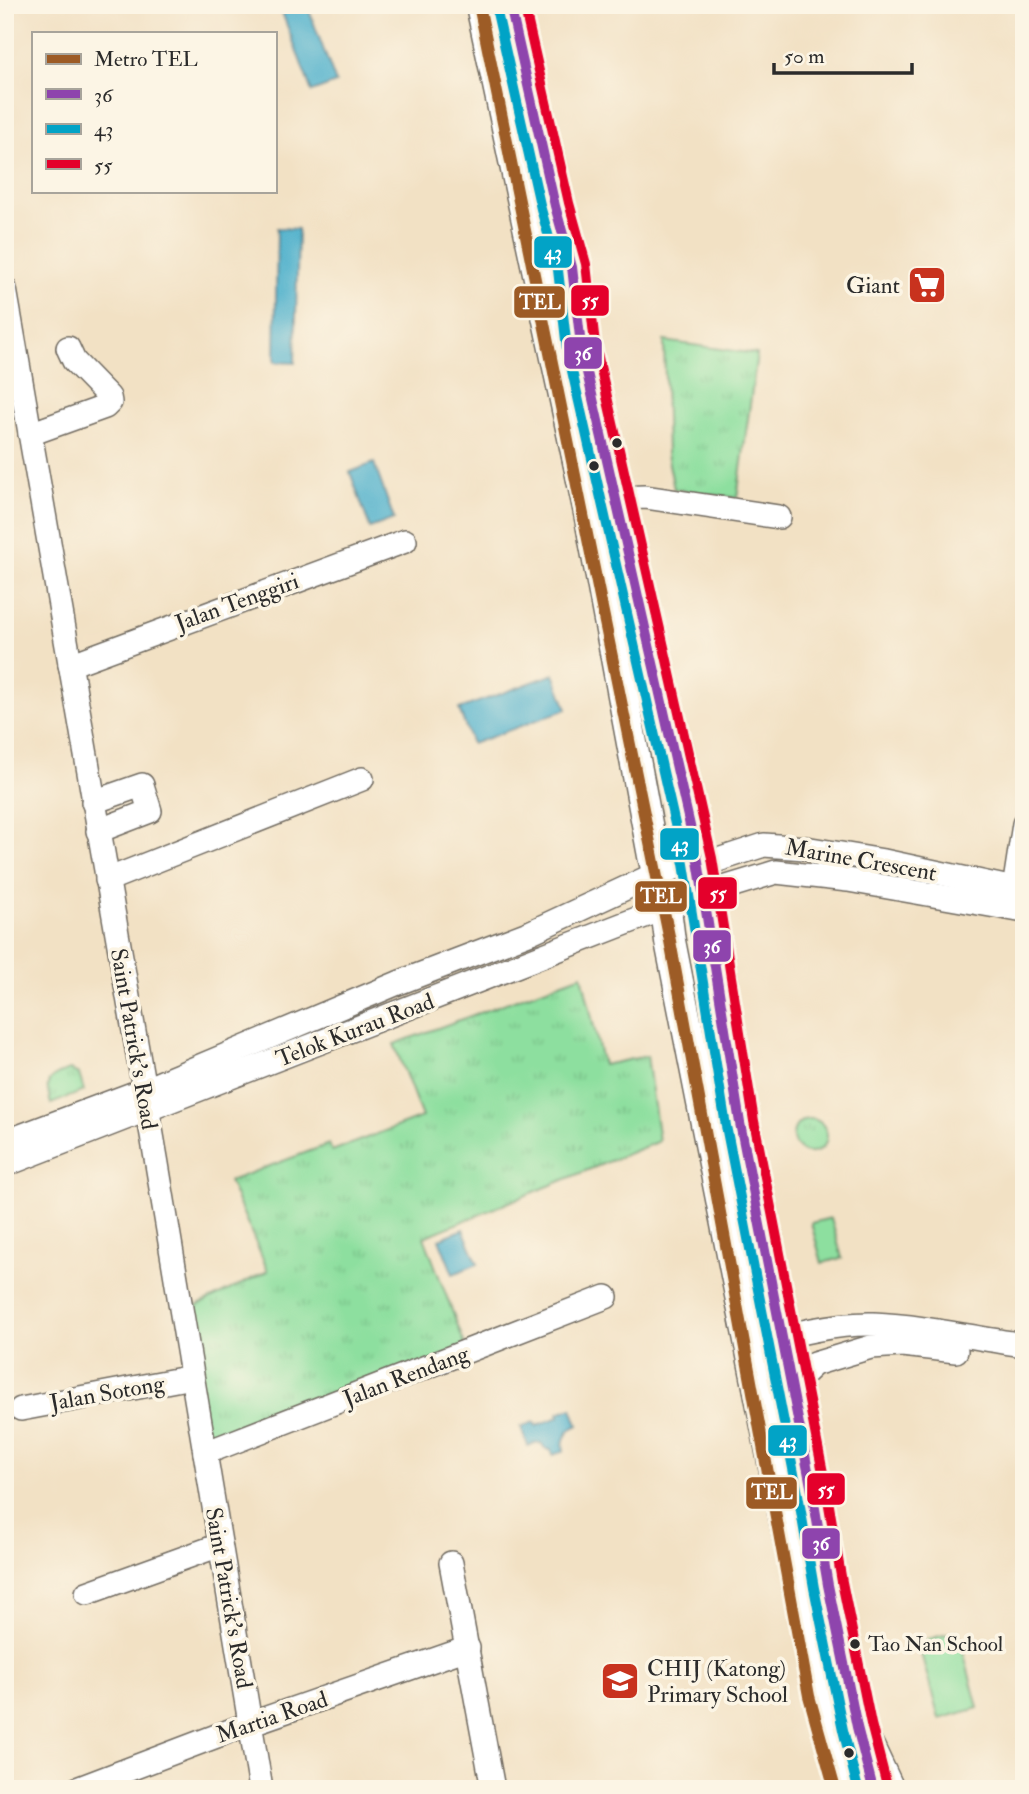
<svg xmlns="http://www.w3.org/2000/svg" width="1029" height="1794" viewBox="0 0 1029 1794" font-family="'IM FELL Double Pica',serif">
	<defs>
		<pattern id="grass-tufts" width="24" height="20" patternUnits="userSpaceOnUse" patternTransform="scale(1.75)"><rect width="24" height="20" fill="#8ddf9f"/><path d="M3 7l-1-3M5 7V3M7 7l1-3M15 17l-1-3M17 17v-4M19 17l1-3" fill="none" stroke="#7ac089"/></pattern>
	</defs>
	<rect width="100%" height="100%" fill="#fcf5e5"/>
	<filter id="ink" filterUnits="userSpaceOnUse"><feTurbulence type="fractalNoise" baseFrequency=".0143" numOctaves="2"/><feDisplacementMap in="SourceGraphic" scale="14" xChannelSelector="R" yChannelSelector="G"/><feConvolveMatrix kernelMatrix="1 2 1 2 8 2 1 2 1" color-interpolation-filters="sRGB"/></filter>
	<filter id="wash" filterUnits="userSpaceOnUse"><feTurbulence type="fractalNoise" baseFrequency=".00686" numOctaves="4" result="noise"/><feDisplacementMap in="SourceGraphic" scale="28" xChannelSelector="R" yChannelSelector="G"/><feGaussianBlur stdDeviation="1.57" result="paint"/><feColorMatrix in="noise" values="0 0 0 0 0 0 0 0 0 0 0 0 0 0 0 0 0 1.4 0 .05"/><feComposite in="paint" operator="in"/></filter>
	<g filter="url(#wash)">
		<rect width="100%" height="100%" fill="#f2e1c4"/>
		<!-- grass -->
		<g fill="url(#grass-tufts)" stroke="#5c8565" stroke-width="2">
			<polygon points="664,341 757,354 737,498 674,489 667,454"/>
			<polygon points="582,975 603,1065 647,1056 659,1141 424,1237 467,1350 209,1448 180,1314 268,1271 229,1181 329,1144 332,1151 422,1117 394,1044"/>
			<path d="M 70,1070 L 79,1074 L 84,1091 L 51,1104 C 44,1080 47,1078 70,1070 Z"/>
			<circle cx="810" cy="1136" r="17"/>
		</g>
		<!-- pitch -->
		<g fill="#8ddf9f" stroke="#5c8565" stroke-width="2">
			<polygon points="831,1218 842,1258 822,1263 811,1223"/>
			<polygon points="958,1631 978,1708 939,1719 918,1642"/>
		</g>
		<!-- water -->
		<g fill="#4db0cc" stroke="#3c6e7c" stroke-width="2">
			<polygon points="284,5 307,5 336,83 312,92 280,7"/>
			<polygon points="277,228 298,229 295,363 275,362"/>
			<polygon points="374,463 394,519 370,528 350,472"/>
			<polygon points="554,674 567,709 472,744 459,709"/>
			<polygon points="463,1229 478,1264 453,1274 439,1239"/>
			<path d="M 572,1408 L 578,1425 C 567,1430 561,1440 564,1451 L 553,1455 L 551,1450 L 545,1449 L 542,1444 L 535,1443 L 528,1446 L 521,1427 L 534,1422 L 536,1426 L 559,1417 L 558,1413 Z"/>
		</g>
	</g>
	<g filter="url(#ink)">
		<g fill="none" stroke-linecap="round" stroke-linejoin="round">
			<!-- minor casing -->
			<g stroke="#716b61" stroke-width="26">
				<g id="minor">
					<polyline points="5,289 156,1158 261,1789"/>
					<polyline points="30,434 105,407 110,402 109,397 74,361 68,348"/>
					<polyline points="616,498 645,497 779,517"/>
					<polyline points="70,665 405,541"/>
					<polyline points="93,802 142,785 150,811 98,831"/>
					<polyline points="107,880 362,779"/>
					<polyline points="1012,902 1024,824"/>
					<polyline points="5,1142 143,1090 398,983 531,932 658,873 698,861 718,860 764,845 805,848 884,861 1024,891"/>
					<polyline points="5,1165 634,920 704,894 776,872 848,880 1024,911"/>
					<path d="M 751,1346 C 790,1334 833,1323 874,1324 C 923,1326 974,1338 1024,1345"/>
					<polyline points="792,1385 814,1364 871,1347 902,1345 956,1351"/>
					<polyline points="21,1409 192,1377"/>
					<polyline points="205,1453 606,1297"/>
					<polyline points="451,1563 493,1789"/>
					<polyline points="87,1593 220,1545"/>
					<polyline points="77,1789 235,1729 468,1648"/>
				</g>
			</g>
			<!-- major casing -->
			<g stroke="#716b61" stroke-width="33">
				<g id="major">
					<polyline points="481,5 589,513 653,856 666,909 670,941 805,1624 825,1711 846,1789"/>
					<polyline points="510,5 555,206 572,267 581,346 698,861 740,1123 812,1491 828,1585 863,1750"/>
				</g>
			</g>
			<!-- highway casing -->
			<g stroke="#716b61" stroke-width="38">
				<polyline id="highway" points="857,1727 886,1789"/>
			</g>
			<!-- minor -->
			<use href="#minor" stroke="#fff" stroke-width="23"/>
			<!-- major -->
			<use href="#major" stroke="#fff" stroke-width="30"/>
			<!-- highway -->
			<use href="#highway" stroke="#fff" stroke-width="35"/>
			<!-- bus-1 casing -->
			<g stroke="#fcf5e5" stroke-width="16">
				<polyline id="bus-1" points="510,5 555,206 572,267 581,346 698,861 740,1123 812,1491 828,1585 857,1727 873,1789"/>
			</g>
			<!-- bus-2 casing -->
			<g stroke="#fcf5e5" stroke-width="16">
				<polyline id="bus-2" points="496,8 541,209 558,270 567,349 684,864 726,1126 798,1494 814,1588 843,1730 858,1789"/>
			</g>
			<!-- bus-3 casing -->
			<g stroke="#fcf5e5" stroke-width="16">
				<polyline id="bus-3" points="524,5 569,203 586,264 595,344 712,858 754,1121 826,1488 842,1582 871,1724 887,1786"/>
			</g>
			<!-- bus-1 -->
			<use href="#bus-1" stroke="#8e44ad" stroke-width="10"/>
			<!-- bus-2 -->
			<use href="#bus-2" stroke="#02a3c6" stroke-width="10"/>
			<!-- bus-3 -->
			<use href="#bus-3" stroke="#e4002b" stroke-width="10"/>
			<!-- metro-1 casing -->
			<g stroke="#fcf5e5" stroke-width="18">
				<polyline id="metro-1" points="479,5 670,941 809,1696 835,1789"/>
			</g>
			<!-- metro-1 -->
			<use href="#metro-1" stroke="#9d5b25" stroke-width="12"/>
		</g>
	</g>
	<!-- icons -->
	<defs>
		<g id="supermarket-square" transform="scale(2.0125)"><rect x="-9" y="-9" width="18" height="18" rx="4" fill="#c8321e" stroke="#fcf5e5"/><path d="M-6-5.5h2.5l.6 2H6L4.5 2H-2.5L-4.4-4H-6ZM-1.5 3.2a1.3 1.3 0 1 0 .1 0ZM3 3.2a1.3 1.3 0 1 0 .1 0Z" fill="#fff"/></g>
		<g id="school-square" transform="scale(2.0125)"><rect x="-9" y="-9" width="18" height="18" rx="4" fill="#c8321e" stroke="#fcf5e5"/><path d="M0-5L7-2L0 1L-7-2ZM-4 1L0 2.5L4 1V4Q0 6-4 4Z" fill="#fff"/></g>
	</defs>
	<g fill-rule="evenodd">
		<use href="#supermarket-square" x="927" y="285"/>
		<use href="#school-square" x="620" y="1681"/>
	</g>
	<!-- markers -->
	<g fill="#2b2b2b" stroke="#fcf5e5" stroke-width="2.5">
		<circle cx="617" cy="443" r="6"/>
		<circle cx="594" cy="466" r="6"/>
		<circle cx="855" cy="1644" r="6"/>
		<circle cx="849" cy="1753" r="6"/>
	</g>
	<g text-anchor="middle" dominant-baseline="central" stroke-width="7" stroke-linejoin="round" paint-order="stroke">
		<!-- bus labels -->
		<g font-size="21" fill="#2b2b2b" stroke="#fcf5e5" text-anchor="start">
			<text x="868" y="1644">Tao Nan School</text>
		</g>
		<!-- poi labels -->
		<g font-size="23" fill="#2b2b2b" stroke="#fcf5e5" text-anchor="end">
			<text x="900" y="285">Giant</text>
			<text x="647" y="1668" text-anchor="start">CHIJ (Katong)<tspan x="647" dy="26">Primary School</tspan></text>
		</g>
		<!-- street labels -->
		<g font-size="23" fill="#2b2b2b" stroke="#fcf5e5">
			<text transform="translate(237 602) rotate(-20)">Jalan Tenggiri</text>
			<text transform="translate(861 860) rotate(10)">Marine Crescent</text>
			<text transform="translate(355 1030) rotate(-21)">Telok Kurau Road</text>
			<text transform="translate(134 1039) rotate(80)">Saint Patrick's Road</text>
			<text transform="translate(406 1376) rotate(-21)">Jalan Rendang</text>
			<text transform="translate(107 1393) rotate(-10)">Jalan Sotong</text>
			<text transform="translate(229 1598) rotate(80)">Saint Patrick's Road</text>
			<text transform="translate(272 1717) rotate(-19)">Martia Road</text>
		</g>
	</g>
	<g stroke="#fcf5e5" stroke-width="2.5">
		<rect x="533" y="235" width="40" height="34" rx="7" fill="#02a3c6"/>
		<rect x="570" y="284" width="40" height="33" rx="7" fill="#e4002b"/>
		<rect x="513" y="285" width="53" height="34" rx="7" fill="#9d5b25"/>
		<rect x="563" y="336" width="40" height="34" rx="7" fill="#8e44ad"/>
		<rect x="659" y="827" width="41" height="34" rx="7" fill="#02a3c6"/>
		<rect x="697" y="876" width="41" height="34" rx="7" fill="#e4002b"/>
		<rect x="634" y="880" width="54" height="33" rx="7" fill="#9d5b25"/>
		<rect x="692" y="929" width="40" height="34" rx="7" fill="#8e44ad"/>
		<rect x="767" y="1424" width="41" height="33" rx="7" fill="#02a3c6"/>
		<rect x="806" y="1472" width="40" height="34" rx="7" fill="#e4002b"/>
		<rect x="745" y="1476" width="53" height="34" rx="7" fill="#9d5b25"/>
		<rect x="801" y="1527" width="40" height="33" rx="7" fill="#8e44ad"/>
	</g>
	<g font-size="19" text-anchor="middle" font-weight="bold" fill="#fff">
		<text x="553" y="259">43</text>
		<text x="590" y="307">55</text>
		<text x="540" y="309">TEL</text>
		<text x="583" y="360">36</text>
		<text x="680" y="851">43</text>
		<text x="718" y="900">55</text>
		<text x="661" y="903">TEL</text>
		<text x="712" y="953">36</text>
		<text x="788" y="1447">43</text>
		<text x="826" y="1496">55</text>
		<text x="772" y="1499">TEL</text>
		<text x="821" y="1550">36</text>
	</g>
	<!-- margin -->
	<rect width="1029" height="1794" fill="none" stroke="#fcf5e5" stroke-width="28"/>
	<!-- legend -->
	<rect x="32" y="32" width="245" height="161" fill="#fcf5e5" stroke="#a8a49b" stroke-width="2"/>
	<rect x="46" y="54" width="35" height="10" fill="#9d5b25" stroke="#a8a49b" stroke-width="2"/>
	<text x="94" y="66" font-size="21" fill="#2b2b2b">Metro TEL</text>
	<rect x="46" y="89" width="35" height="10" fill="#8e44ad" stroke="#a8a49b" stroke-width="2"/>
	<text x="94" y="102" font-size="21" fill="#2b2b2b">36</text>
	<rect x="46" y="124" width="35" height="10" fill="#02a3c6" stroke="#a8a49b" stroke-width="2"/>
	<text x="94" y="136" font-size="21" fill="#2b2b2b">43</text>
	<rect x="46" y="159" width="35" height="10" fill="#e4002b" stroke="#a8a49b" stroke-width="2"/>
	<text x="94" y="172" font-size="21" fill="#2b2b2b">55</text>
	<!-- scale -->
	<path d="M774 63v10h138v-10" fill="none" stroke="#2b2b2b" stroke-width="3.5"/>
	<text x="784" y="63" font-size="21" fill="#2b2b2b" stroke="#fcf5e5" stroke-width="5" paint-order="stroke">50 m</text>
</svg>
